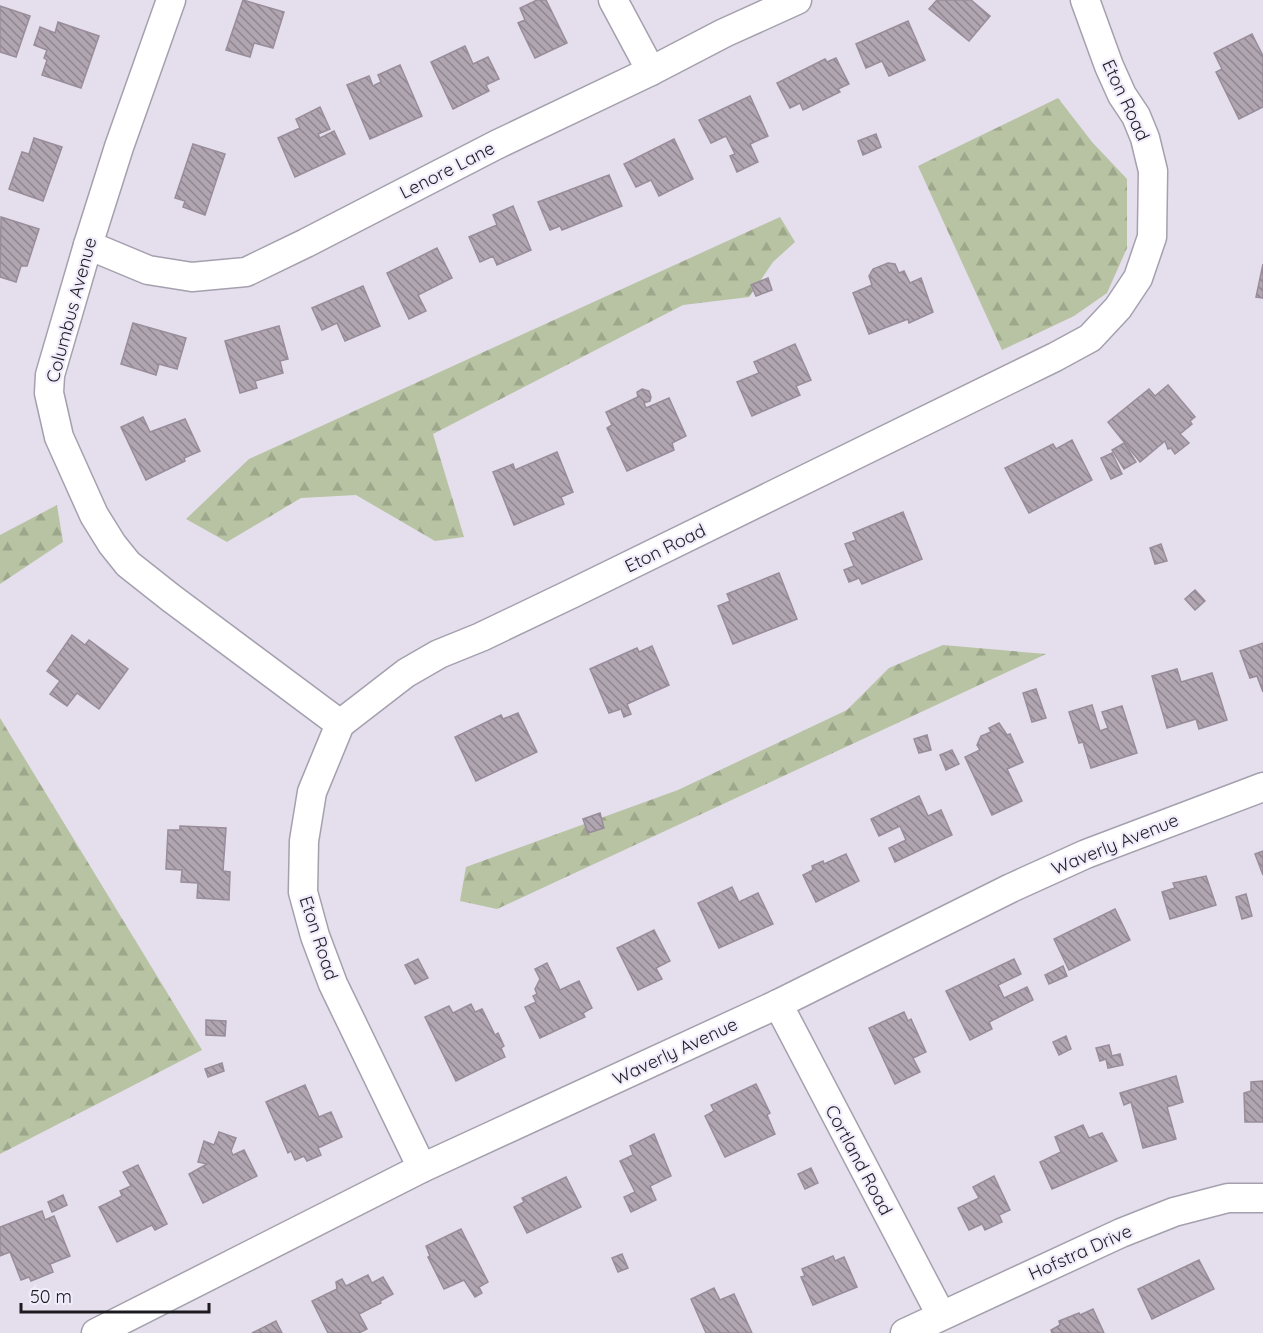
<svg xmlns="http://www.w3.org/2000/svg" width="1263" height="1333" viewBox="0 0 1263 1333" font-family="Quicksand,sans-serif">
	<defs>
		<pattern id="forest-firs" width="22" height="20" patternUnits="userSpaceOnUse" patternTransform="scale(1.5)"><rect width="22" height="20" fill="#b7c3a2"/><path d="M5 1l3.5 6h-7zM16 11l3.5 6h-7z" fill="#9da78b"/></pattern>
		<pattern id="building-back-hatch" width="6" height="6" patternUnits="userSpaceOnUse" patternTransform="scale(1.5)"><rect width="6" height="6" fill="#b0a5b1"/><path d="M-1 5l2 2M0 0l6 6M5-1l2 2" fill="none" stroke="#8e868f"/></pattern>
	</defs>
	<rect width="100%" height="100%" fill="#e4deed"/>
	<!-- forest -->
	<g fill="url(#forest-firs)">
		<polygon points="1058,98 1092,142 1127,179 1127,248 1107,293 1074,316 1002,350 918,166"/>
		<polygon points="780,217 795,242 773,262 749,297 683,305 433,434 464,537 435,541 356,495 301,498 227,542 186,519 249,459"/>
		<polygon points="57,505 63,542 0,584 0,535"/>
		<polygon points="943,645 1046,654 497,909 460,901 466,867 678,790 847,710 889,668"/>
		<polygon points="0,718 202,1050 0,1154"/>
	</g>
	<!-- building -->
	<g fill="url(#building-back-hatch)" stroke="#988d99" stroke-width="1.5">
		<polygon points="243,0 284,12 273,48 254,43 250,57 226,50"/>
		<polygon points="537,0 546,0 567,43 535,58 518,23 525,20 520,8"/>
		<polygon points="937,0 971,0 990,16 969,41 929,9"/>
		<polygon points="0,6 30,16 16,57 0,52"/>
		<polygon points="908,21 925,60 889,76 882,61 866,68 856,44"/>
		<polygon points="58,22 99,36 81,88 42,75 47,60 44,58 47,50 34,45 40,27 55,33"/>
		<polygon points="1252,34 1263,56 1263,107 1239,119 1216,72 1222,69 1214,53"/>
		<polygon points="465,46 473,64 488,57 499,79 486,85 489,91 453,109 431,62"/>
		<polygon points="836,58 849,84 838,89 840,92 803,110 800,103 790,108 777,83 825,59 827,62"/>
		<polygon points="400,65 422,116 370,139 347,85 369,76 373,86 381,82 378,75"/>
		<polygon points="750,96 768,136 750,144 758,162 737,172 730,156 735,154 726,136 711,143 699,120"/>
		<polygon points="320,107 330,129 318,134 320,138 334,131 345,154 295,177 278,138 300,128 296,119"/>
		<polygon points="876,134 881,147 863,155 858,141"/>
		<polygon points="34,138 62,147 43,201 9,189 22,152 29,154"/>
		<polygon points="674,139 693,179 659,196 651,180 636,187 624,164"/>
		<polygon points="193,144 225,154 205,215 183,207 185,201 175,198"/>
		<polygon points="609,175 622,206 562,230 560,226 550,230 538,202"/>
		<polygon points="513,206 531,250 497,265 493,256 480,262 469,237 497,225 493,215"/>
		<polygon points="1,217 39,229 27,266 21,266 16,282 0,277"/>
		<polygon points="437,248 452,278 418,295 426,311 409,319 387,273"/>
		<polygon points="888,263 895,264 899,273 904,271 910,283 921,278 933,312 909,323 908,319 869,334 853,293 872,285 869,276 873,269"/>
		<polygon points="1263,264 1263,298 1256,297"/>
		<polygon points="768,278 772,290 756,296 751,285"/>
		<polygon points="363,286 380,326 345,341 337,323 322,330 312,308"/>
		<polygon points="133,323 186,338 177,369 159,364 156,375 121,364"/>
		<polygon points="279,326 288,359 280,361 283,373 255,381 257,388 240,393 225,341"/>
		<polygon points="795,344 811,380 796,386 800,395 752,416 737,382 759,373 754,362"/>
		<polygon points="1168,385 1195,417 1190,421 1192,424 1180,434 1189,443 1175,454 1171,448 1168,449 1165,441 1140,462 1108,422 1149,389 1155,396"/>
		<polygon points="642,389 649,391 651,397 650,401 644,403 646,408 669,398 686,436 672,443 674,450 627,471 607,428 612,425 606,412 638,397 637,392"/>
		<polygon points="143,417 150,432 185,419 200,451 184,458 185,461 146,480 121,427"/>
		<polygon points="1072,440 1092,480 1029,513 1005,468 1053,444 1056,449"/>
		<polygon points="1124,443 1136,462 1124,469 1112,450"/>
		<polygon points="557,452 573,492 561,497 564,504 514,525 493,472 513,464 515,470"/>
		<polygon points="1112,453 1122,474 1111,479 1101,458"/>
		<polygon points="903,512 922,559 862,584 859,578 849,582 844,570 854,566 845,544 856,540 853,533"/>
		<polygon points="1161,544 1167,561 1155,564 1150,548"/>
		<polygon points="779,573 797,619 733,644 718,606 730,601 727,594"/>
		<polygon points="1195,590 1205,601 1195,610 1185,599"/>
		<polygon points="72,635 85,645 89,640 128,669 99,709 77,693 67,706 50,694 60,681 47,671"/>
		<polygon points="1263,643 1263,692 1257,676 1250,678 1240,651"/>
		<polygon points="652,646 669,685 627,704 631,714 624,717 621,709 609,713 590,669 637,648 639,652"/>
		<polygon points="1177,669 1181,682 1212,673 1227,720 1199,729 1196,719 1167,728 1152,676"/>
		<polygon points="1036,689 1046,718 1032,722 1023,693"/>
		<polygon points="1092,705 1100,731 1108,728 1102,712 1122,706 1137,753 1091,768 1083,742 1079,743 1069,712"/>
		<polygon points="518,713 537,752 476,781 455,737 501,715 503,719"/>
		<polygon points="999,723 1007,735 1010,734 1023,762 1007,769 1022,801 992,815 965,757 980,750 977,745 981,736 991,732 989,728"/>
		<polygon points="927,735 931,750 919,753 914,739"/>
		<polygon points="952,750 959,764 946,770 940,755"/>
		<polygon points="919,796 928,816 941,810 952,835 895,862 889,848 906,840 900,826 879,836 871,819"/>
		<polygon points="600,813 604,828 588,833 583,819"/>
		<polygon points="180,826 226,828 223,871 230,872 229,900 197,898 198,883 181,882 182,870 166,869 168,830 180,830"/>
		<polygon points="1263,851 1263,875 1255,854"/>
		<polygon points="846,854 859,881 816,902 803,875 813,870 812,866 823,861 824,864"/>
		<polygon points="1206,876 1216,905 1170,919 1162,892 1175,888 1173,883"/>
		<polygon points="732,887 739,902 758,893 773,924 719,948 698,903"/>
		<polygon points="1246,894 1252,916 1242,919 1236,897"/>
		<polygon points="1115,909 1130,940 1069,970 1054,939"/>
		<polygon points="654,930 670,961 656,968 662,979 638,990 617,948"/>
		<polygon points="418,959 428,978 415,984 405,965"/>
		<polygon points="1014,959 1021,974 998,985 1004,998 1027,987 1033,1000 989,1022 992,1029 970,1040 946,991"/>
		<polygon points="547,963 560,990 579,981 592,1008 583,1013 585,1017 540,1038 525,1007 536,1002 533,996 537,994 535,989 540,979 535,969"/>
		<polygon points="1063,966 1067,976 1049,984 1045,975"/>
		<polygon points="471,1004 475,1012 482,1009 495,1035 498,1033 504,1046 501,1048 505,1057 456,1081 425,1017 449,1006 453,1013"/>
		<polygon points="904,1012 908,1021 911,1019 926,1052 913,1058 920,1072 895,1084 869,1028"/>
		<polygon points="206,1020 226,1021 225,1036 206,1035"/>
		<polygon points="1066,1036 1071,1049 1059,1055 1053,1042"/>
		<polygon points="1109,1045 1112,1056 1120,1054 1123,1065 1108,1068 1106,1059 1100,1061 1096,1048"/>
		<polygon points="222,1063 224,1071 208,1077 205,1069"/>
		<polygon points="1176,1076 1183,1102 1167,1107 1176,1139 1143,1148 1131,1102 1124,1105 1120,1093"/>
		<polygon points="1263,1081 1263,1122 1245,1122 1244,1093 1251,1091 1251,1082"/>
		<polygon points="756,1084 770,1113 767,1115 775,1134 725,1157 705,1116 714,1111 711,1105"/>
		<polygon points="305,1085 319,1117 331,1112 342,1137 318,1148 321,1155 307,1161 304,1156 295,1160 291,1151 288,1153 266,1102"/>
		<polygon points="1083,1125 1089,1138 1102,1133 1117,1161 1052,1189 1040,1162 1061,1152 1055,1137"/>
		<polygon points="219,1132 236,1138 231,1151 233,1155 244,1150 257,1176 203,1203 189,1174 207,1164 198,1162 204,1141 214,1145"/>
		<polygon points="654,1134 671,1176 650,1186 656,1200 631,1212 624,1197 635,1192 620,1161 633,1155 630,1146"/>
		<polygon points="138,1165 167,1224 155,1230 152,1225 117,1242 99,1207 122,1196 120,1191 131,1186 123,1172"/>
		<polygon points="811,1168 818,1183 805,1189 798,1174"/>
		<polygon points="994,1176 1010,1210 999,1215 1002,1222 985,1230 982,1224 969,1230 958,1208 979,1198 973,1187"/>
		<polygon points="566,1177 581,1207 527,1233 514,1207 524,1202 522,1198"/>
		<polygon points="63,1195 67,1205 52,1212 48,1202"/>
		<polygon points="42,1211 45,1220 54,1216 70,1256 50,1264 53,1272 31,1281 29,1277 21,1280 10,1252 0,1256 0,1227"/>
		<polygon points="461,1229 488,1282 479,1287 482,1293 475,1297 464,1280 444,1289 428,1257 430,1256 426,1246"/>
		<polygon points="622,1254 628,1268 618,1272 612,1258"/>
		<polygon points="833,1256 835,1261 844,1257 857,1287 813,1305 801,1277 805,1276 802,1269"/>
		<polygon points="1199,1260 1214,1289 1152,1319 1138,1289"/>
		<polygon points="368,1275 372,1283 383,1277 393,1294 380,1301 381,1303 359,1314 367,1329 359,1333 328,1333 312,1301 337,1289 336,1282 342,1279 346,1286"/>
		<polygon points="714,1288 720,1300 734,1294 752,1333 706,1333 691,1299"/>
		<polygon points="1093,1309 1104,1333 1052,1333 1051,1330 1060,1325 1059,1321 1079,1313 1080,1315"/>
		<polygon points="276,1321 282,1333 252,1333"/>
	</g>
	<g fill="none" stroke-linecap="round" stroke-linejoin="round">
		<!-- minor casing -->
		<g stroke="#a5a0ae" stroke-width="31">
			<g id="minor">
				<polyline points="171,0 119,147 88,245 50,375 49,393 59,437 94,515 112,544 128,564 171,598 340,724"/>
				<polyline points="613,0 651,71"/>
				<polyline points="88,245 148,270 192,277 246,272 306,243 496,145 651,71 724,33 797,0"/>
				<polyline points="778,1004 941,1315"/>
				<polyline points="422,1168 333,984 315,936 303,892 304,841 312,792 340,724 406,673 439,654 481,637 573,593 1055,357 1090,338 1118,308 1138,278 1152,237 1153,171 1145,138 1136,116 1122,95 1109,66 1085,0"/>
				<polyline points="96,1333 422,1168 778,1004 1011,888 1086,854 1263,787"/>
				<polyline points="905,1333 1121,1233 1174,1212 1228,1198 1263,1198"/>
			</g>
		</g>
		<!-- minor -->
		<use href="#minor" stroke="#fff" stroke-width="28"/>
	</g>
	<g text-anchor="middle" dominant-baseline="central" stroke-width="4.5" stroke-linejoin="round" paint-order="stroke">
		<!-- street labels -->
		<g font-size="18" fill="#1c1a1f" stroke="#f1ecfb">
			<text transform="translate(1126 100) rotate(65)">Eton Road</text>
			<text transform="translate(447 170) rotate(-27)">Lenore Lane</text>
			<text transform="translate(71 310) rotate(-75)">Columbus Avenue</text>
			<text transform="translate(665 548) rotate(-26)">Eton Road</text>
			<text transform="translate(1115 844) rotate(-22)">Waverly Avenue</text>
			<text transform="translate(319 938) rotate(72)">Eton Road</text>
			<text transform="translate(675 1051) rotate(-25)">Waverly Avenue</text>
			<text transform="translate(859 1160) rotate(62)">Cortland Road</text>
			<text transform="translate(1080 1252) rotate(-24)">Hofstra Drive</text>
		</g>
	</g>
	<!-- scale -->
	<path d="M21 1303v9h188v-9" fill="none" stroke="#1c1a1f" stroke-width="3"/>
	<text x="30" y="1303" font-size="18" fill="#1c1a1f" stroke="#f1ecfb" stroke-width="4.5" paint-order="stroke">50 m</text>
</svg>
